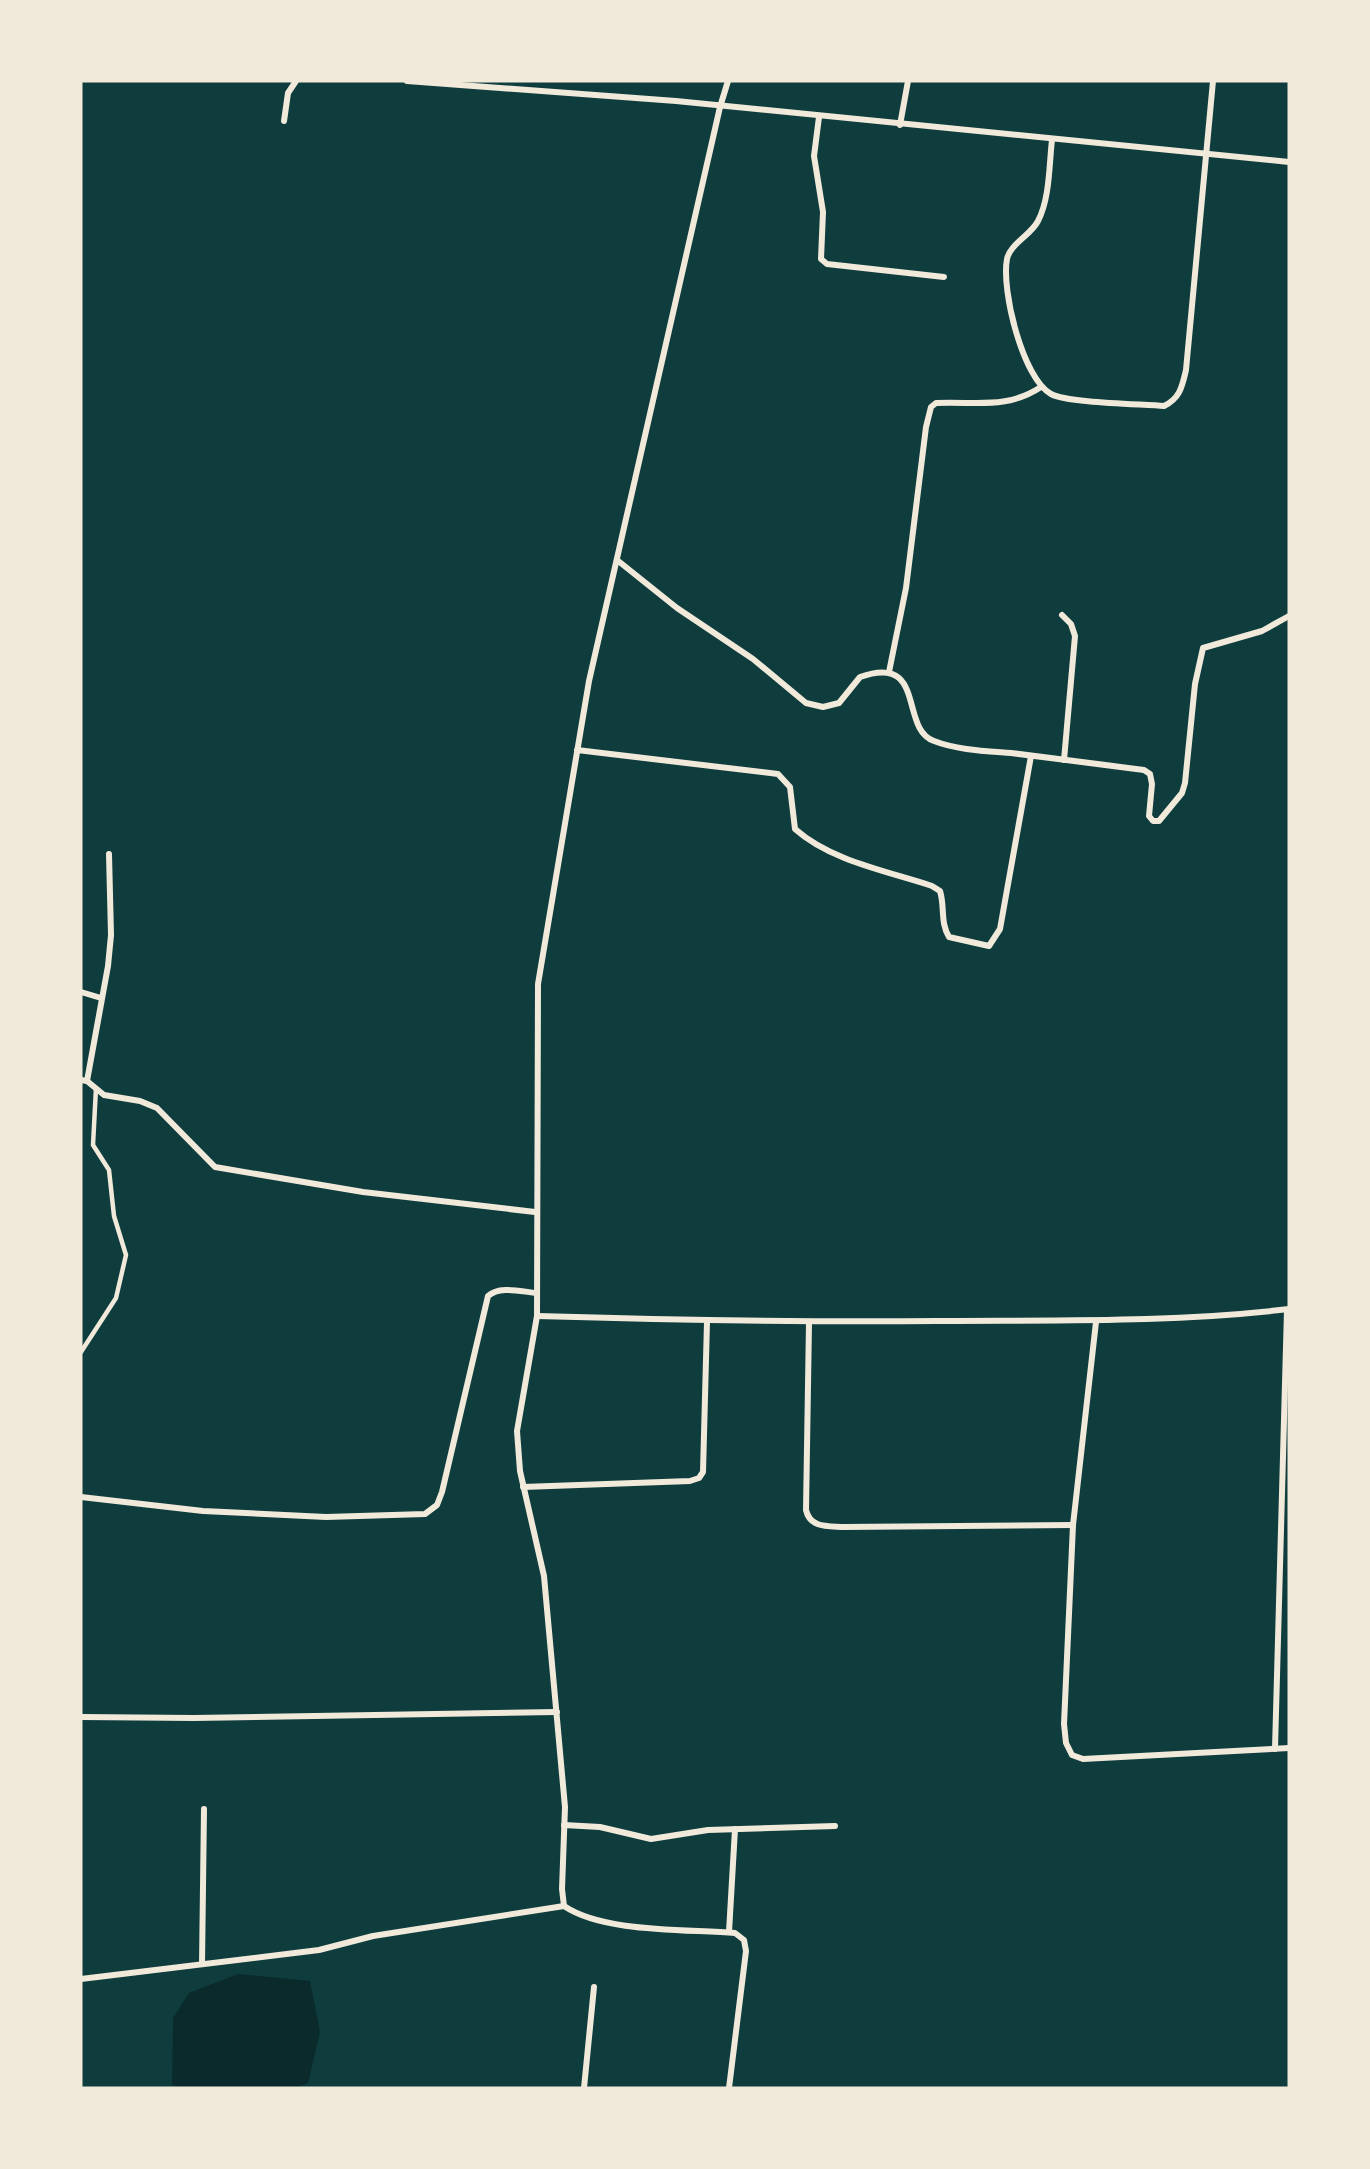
<svg xmlns="http://www.w3.org/2000/svg" width="1370" height="2169" viewBox="0 0 1370 2169" font-family="'Varela Round',sans-serif">
	<rect width="100%" height="100%" fill="#0f3d3e"/>
	<!-- water -->
	<polygon fill="#0a2a2b" points="238,1974 310,1981 320,2032 308,2083 296,2088 181,2088 172,2085 173,2018 189,1993"/>
	<g fill="none" stroke-linecap="round" stroke-linejoin="round">
		<!-- service -->
		<polyline stroke="#f1e9da" stroke-width="4.5" points="81,1352 116,1298 126,1255 114,1216 109,1170 93,1145 96,1088"/>
		<!-- minor -->
		<g stroke="#f1e9da" stroke-width="6">
			<polyline points="407,81 676,101 1289,162"/>
			<path d="M 728,81 L 720,107 L 589,681 L 538,984 L 537,1316 L 517,1431 L 520,1471 L 544,1576 L 565,1807 L 562,1889 L 564,1906 C 604,1933 686,1929 735,1933 L 744,1940 L 746,1951 L 729,2088"/>
			<polyline points="819,117 814,156 823,212 821,259 827,264 944,277"/>
			<polyline points="284,121 288,93 296,81"/>
			<polyline points="900,125 908,81"/>
			<path d="M 1052,140 C 1049,165 1050,198 1038,221 C 1031,235 1010,244 1007,259 C 1001,290 1023,379 1051,394 C 1067,403 1141,404 1164,406 C 1180,398 1182,387 1186,370 L 1213,81"/>
			<path d="M 617,560 L 677,608 L 753,659 L 806,703 L 823,707 L 839,703 L 860,677 C 927,653 899,729 934,741 C 957,750 986,751 1011,753 C 1056,759 1100,764 1144,770 L 1150,774 L 1152,784 L 1149,816 L 1153,821 L 1159,821 L 1182,793 L 1185,783 L 1195,684 L 1203,648 L 1262,631 L 1289,616"/>
			<polyline points="1062,615 1071,624 1075,636 1064,760"/>
			<path d="M 889,672 L 906,588 L 926,427 L 931,407 L 936,403 C 975,401 1006,410 1041,387"/>
			<path d="M 577,750 L 778,774 L 790,787 L 795,829 C 831,861 887,871 932,886 L 940,891 C 945,907 940,922 949,937 L 989,946 L 1000,929 L 1031,756"/>
			<polyline points="81,992 101,998"/>
			<polyline points="81,1080 87,1081 104,1095 140,1101 157,1108 215,1167 363,1192 535,1212"/>
			<polyline points="87,1081 108,966 111,935 109,854"/>
			<path d="M 537,1316 C 670,1320 803,1322 936,1321 C 1054,1320 1171,1323 1289,1309"/>
			<polyline points="1096,1322 1073,1525 1064,1724 1066,1743 1072,1755 1083,1759 1289,1748"/>
			<path d="M 809,1323 L 806,1510 C 810,1528 827,1526 843,1527 L 1073,1525"/>
			<polyline points="523,1487 690,1481 699,1478 703,1472 707,1322"/>
			<path d="M 81,1497 L 203,1511 L 326,1517 L 425,1514 L 437,1505 L 442,1492 L 488,1296 C 500,1285 522,1292 537,1293"/>
			<polyline points="81,1717 194,1718 557,1712"/>
			<polyline points="1275,1749 1287,1310"/>
			<polyline points="564,1825 600,1827 651,1839 708,1830 835,1826"/>
			<polyline points="729,1932 735,1829"/>
			<polyline points="202,1964 204,1809"/>
			<polyline points="81,1979 319,1950 373,1936 564,1906"/>
			<polyline points="584,2088 594,1987"/>
		</g>
	</g>
	<!-- border -->
	<rect width="1370" height="2169" fill="none" stroke="#f1e9da" stroke-width="165"/>
</svg>
